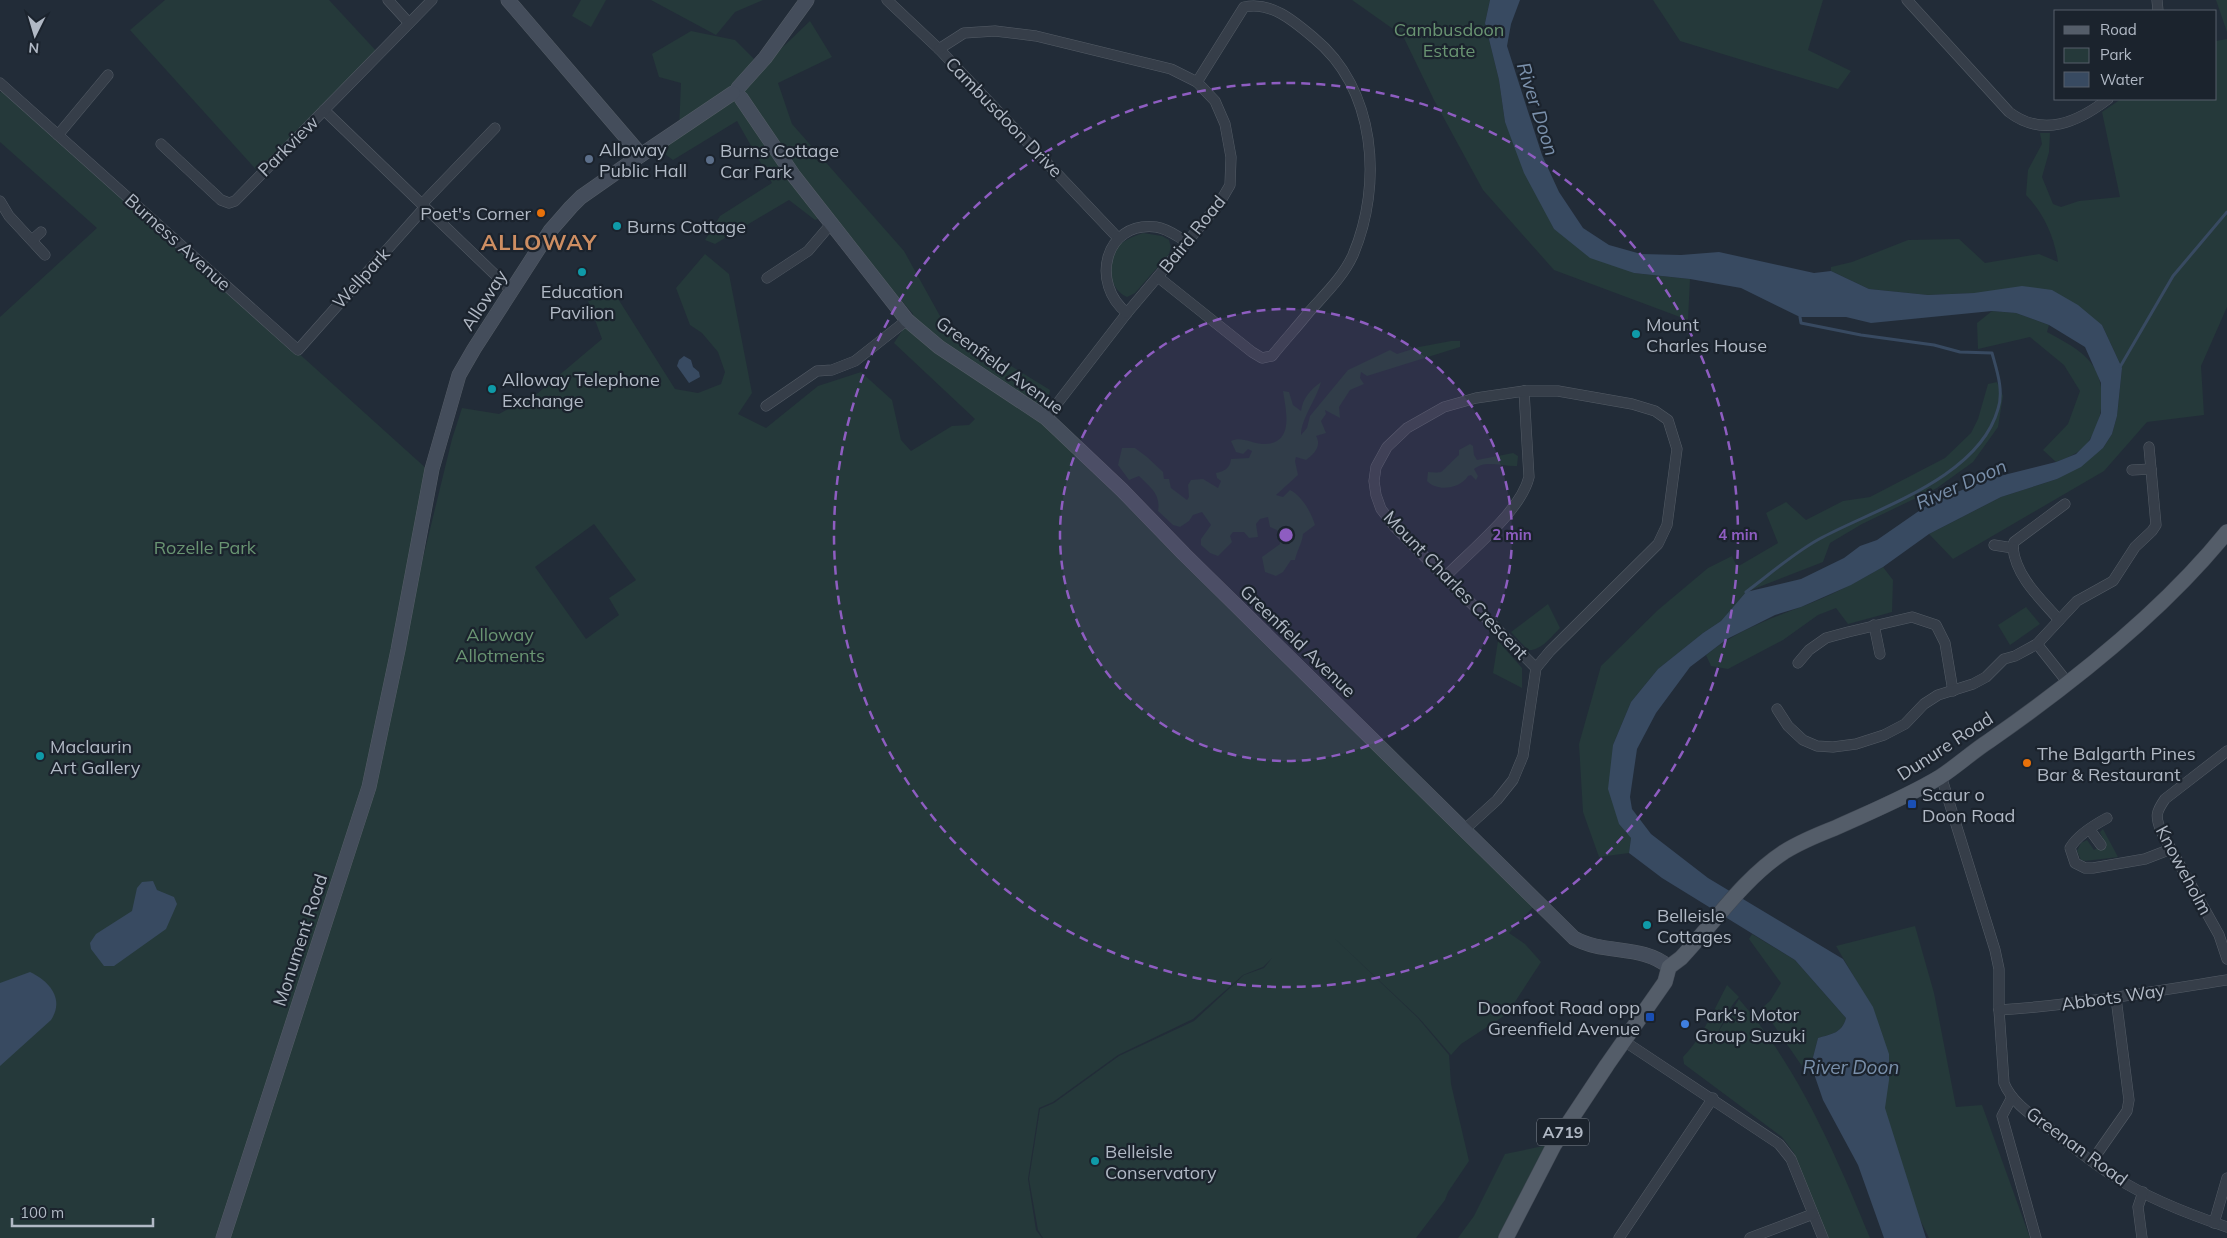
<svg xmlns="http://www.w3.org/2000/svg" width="2227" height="1238" viewBox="0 0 2227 1238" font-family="Mulish,sans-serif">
	<rect width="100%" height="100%" fill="#222c38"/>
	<!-- green -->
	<g fill="#25393a" fill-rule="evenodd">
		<polygon points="165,0 329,0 379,54 260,174 130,30"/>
		<polygon points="581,0 606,0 591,27 572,16"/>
		<polygon points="651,0 763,0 735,12 716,35"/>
		<polygon points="1352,0 1490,0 1485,23 1499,80 1505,122 1554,229 1634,273 1690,279 1688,320 1554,270 1483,190 1434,100 1403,36"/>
		<polygon points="1653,0 1823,0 1808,50 1851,71 1838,89 1680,41"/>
		<polygon points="2216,0 2227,0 2227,32"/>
		<path d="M 810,21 L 832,57 L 778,83 L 792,124 L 904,251 L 945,325 L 1050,390 L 1044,420 L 1538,902 L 1509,933 L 1525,944 L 1541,962 L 1507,1014 L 1461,1044 L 1451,1055 L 1419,1018 L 1330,934 L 1418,1018 L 1449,1055 L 1451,1084 L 1469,1161 L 1448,1192 L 1445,1200 L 1416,1238 L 1043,1238 L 1038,1230 L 1029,1179 L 1040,1109 L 1054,1103 L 1119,1056 L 1194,1021 L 1244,975 L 1264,968 L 1272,958 L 1263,967 L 1243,975 L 1193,1019 L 1118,1055 L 1053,1102 L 1039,1108 L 1028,1179 L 1036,1230 L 1042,1238 L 228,1238 L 356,833 L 452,439 L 462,408 L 499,414 L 538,393 L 602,339 L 588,301 L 615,294 L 675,389 L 698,393 L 721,384 L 725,372 L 718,352 L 702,333 L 690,325 L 676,288 L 705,254 L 729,274 L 752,393 L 738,414 L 766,428 L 818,386 L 861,372 L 892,400 L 901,440 L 911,451 L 952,426 L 969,425 L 975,419 L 894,343 L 913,314 L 829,215 L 815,220 L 789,200 L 715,244 L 705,240 L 720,216 L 772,183 L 737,121 L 673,160 L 662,152 L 679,130 L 681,83 L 659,77 L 652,54 L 691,31 L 735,40 L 762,67 ZM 594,524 L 636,580 L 609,598 L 619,615 L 586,639 L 535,567 Z"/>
		<path d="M 2227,39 L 2227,307 L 2201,366 L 2204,415 L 2147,422 L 2104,471 L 1953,559 L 1929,534 L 2001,497 L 2057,479 L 2103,448 L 2112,434 L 2117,416 L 2122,368 L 2102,325 L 1974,293 L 1928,295 L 1869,289 L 1831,271 L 1831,267 L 1852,262 L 1908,240 L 1959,239 L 1985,263 L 2039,254 L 2058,262 C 2054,236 2044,214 2026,195 L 2028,170 L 2042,144 L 2040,133 L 2050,133 L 2049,152 L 2042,177 L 2053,204 L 2061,207 L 2079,201 L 2120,197 L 2102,112 L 2121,99 L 2216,99 L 2216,41 Z"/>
		<polygon points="0,84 428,470 367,786 219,1238 0,1238 0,317 97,228 0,142 0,93 3,89 0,91"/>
		<path d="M 1143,233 L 1162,236 L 1169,240 L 1171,247 L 1169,254 L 1135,293 L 1127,297 C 1110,290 1105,265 1116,249 C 1121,241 1134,236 1143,233 Z"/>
		<path d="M 1992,311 L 2016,313 L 2049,325 L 2047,332 C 2061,340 2081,349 2091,363 C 2107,383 2104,418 2090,439 C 2083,452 2069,457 2056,462 L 2043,450 L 2068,424 L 2080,391 L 2064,365 L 2030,337 L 1978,349 L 1977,323 Z"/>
		<path d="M 1451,341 L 1460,341 L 1460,347 L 1367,376 L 1361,372 L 1360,378 L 1364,384 L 1350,390 L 1339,407 L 1340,418 L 1325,410 L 1326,414 L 1321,421 L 1326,433 L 1316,436 C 1322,446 1314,454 1306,460 L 1296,457 L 1295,461 L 1298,475 L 1276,495 L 1283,497 L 1290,490 C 1302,496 1311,512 1315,525 L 1303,534 C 1302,544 1297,550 1295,560 L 1291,560 L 1283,572 L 1276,576 L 1265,572 L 1262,557 L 1280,544 L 1280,537 L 1277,530 L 1270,527 L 1268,517 L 1260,519 L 1256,524 L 1258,537 L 1249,538 L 1244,532 L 1233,532 L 1230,536 L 1232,542 L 1218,556 L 1210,553 L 1201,545 L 1201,539 L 1211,525 L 1202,512 L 1193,515 L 1189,521 L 1180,527 L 1173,525 L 1158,511 C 1161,494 1150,487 1139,476 L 1129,480 L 1118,465 L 1122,448 L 1135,448 L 1147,457 L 1163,472 L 1164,479 L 1169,479 L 1171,488 L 1187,500 L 1189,497 L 1188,485 L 1191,480 L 1203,479 L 1218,488 L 1221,481 L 1217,478 L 1216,473 C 1225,471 1230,468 1231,459 L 1249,458 L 1252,451 L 1248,449 L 1243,454 L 1236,452 L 1231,441 C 1241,436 1251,443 1262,444 C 1295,445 1286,411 1283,391 L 1289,392 L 1293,405 L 1301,411 C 1303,398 1310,390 1321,382 C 1317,398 1301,419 1301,435 L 1307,428 L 1310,416 L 1348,370 L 1390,350 L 1397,354 L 1419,347 Z"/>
		<polygon points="1997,382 2003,396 1998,427 1973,462 1937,488 1862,524 1830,543 1823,562 1746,592 1721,621 1703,633 1658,669 1631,702 1613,745 1619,824 1631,838 1629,853 1599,857 1583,812 1579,744 1601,666 1658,610 1708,568 1732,556 1737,567 1778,543 1766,513 1786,502 1806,520 1843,501 1870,497 1945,458 1971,433 1978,419 1988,384"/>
		<path d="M 1470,444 L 1473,446 L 1474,455 L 1477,460 L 1513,453 L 1518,456 L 1517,466 C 1503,467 1486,459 1474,469 L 1478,476 L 1476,480 L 1471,475 L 1468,476 C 1460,489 1437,492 1427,481 L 1428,472 C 1432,472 1437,473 1441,472 C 1442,472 1455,458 1459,455 L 1459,450 Z"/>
		<path d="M 1883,567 L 1893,580 L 1892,612 L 1848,624 L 1836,608 L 1818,615 L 1783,640 L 1728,669 L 1711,666 L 1706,655 C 1736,631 1766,620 1801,607 C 1830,596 1857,582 1883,567 Z"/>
		<path d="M 1548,604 L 1560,628 C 1551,637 1541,651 1528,650 L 1511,632 Z"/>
		<polygon points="2026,607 2040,624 2010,645 1998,625"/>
		<polygon points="1498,641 1522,668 1522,688 1493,673"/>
		<polygon points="2103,829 2118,857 2085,861 2081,860 2077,851 2081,843 2087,840 2094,850 2105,844 2100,832"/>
		<polygon points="1915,926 1934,993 1956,1107 1982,1105 2030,1238 1929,1238 1875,1128 1860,987 1836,946"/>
		<path d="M 1752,934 L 1795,960 L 1846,1018 C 1842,1033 1832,1034 1818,1038 L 1811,1065 L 1804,1069 L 1762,1008 L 1770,1001 L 1781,983 L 1749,939 Z"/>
		<path d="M 1727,985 L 1739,997 C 1728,1008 1724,1021 1717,1034 L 1739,999 C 1798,1067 1836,1155 1870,1238 L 1825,1238 L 1813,1214 L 1794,1153 L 1782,1137 L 1684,1064 L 1683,1057 C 1701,1039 1715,1008 1727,985 Z"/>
		<polygon points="1553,1144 1504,1238 1458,1238 1474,1216 1505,1154"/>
	</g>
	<!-- water -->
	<g fill="#384a61">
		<path d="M 1490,0 L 1520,0 L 1511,24 L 1507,46 L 1542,155 L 1559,192 L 1583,228 L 1609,245 L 1641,254 L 1681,255 L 1719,252 L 1814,273 L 1831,271 L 1869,289 L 1928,295 L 1974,293 L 2022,286 L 2052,290 L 2078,305 L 2102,325 L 2122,368 L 2117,416 L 2112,434 L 2103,448 L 2081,467 L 2057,479 L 2001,497 L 1929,534 L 1883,567 L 1851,585 L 1801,607 L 1775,615 L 1727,639 L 1690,667 L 1656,713 L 1637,749 L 1630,797 L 1632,809 L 1651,834 L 1708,878 L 1843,959 L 1873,1007 L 1889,1054 L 1889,1080 L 1885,1108 L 1926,1238 L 1884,1238 L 1858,1165 L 1823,1100 L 1811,1065 L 1818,1038 C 1832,1034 1842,1033 1846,1018 L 1795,960 L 1662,878 L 1629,853 L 1631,838 L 1619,824 L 1608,789 L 1613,745 L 1631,702 L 1658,669 L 1703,633 L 1721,621 L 1746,592 L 1801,579 L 1844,558 L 1860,546 L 1877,540 L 1929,504 L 1988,479 L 2056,462 L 2076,454 L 2090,440 L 2101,413 L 2101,383 L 2085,347 L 2049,325 L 2016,313 L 1992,311 L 1871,323 L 1846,317 L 1800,317 L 1741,288 L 1690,279 L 1634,273 L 1590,258 L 1554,229 L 1524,173 L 1505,122 L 1499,80 L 1485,23 Z"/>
		<polygon points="684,356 691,360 693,367 699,372 700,377 689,383 677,366 679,360"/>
		<polygon points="153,881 157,890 174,897 177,904 166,929 114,966 104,966 91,949 90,943 96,934 132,911 137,888 142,882"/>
		<path d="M 30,972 C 49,981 65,999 51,1020 L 0,1066 L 0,983 Z"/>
	</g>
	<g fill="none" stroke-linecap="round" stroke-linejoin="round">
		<!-- stream -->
		<g stroke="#384a61" stroke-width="3">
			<polyline points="2120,367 2173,276 2227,212"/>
			<path d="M 1746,592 C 1769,575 1797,550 1823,537 C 1880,507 1979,477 1998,409 C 2004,391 1997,371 1992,353 L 1960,352 L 1934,345 L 1861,335 L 1801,323 L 1800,317"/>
		</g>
		<!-- street casing -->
		<g stroke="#545c66" stroke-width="11">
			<g id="street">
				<polyline points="388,0 409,23"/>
				<polyline points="887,0 939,49 1118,238"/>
				<path d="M 1907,0 L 2009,112 C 2043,138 2078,122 2108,99"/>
				<polyline points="2157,0 2158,11"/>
				<polyline points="939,49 964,33 995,31 1036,36 1171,69 1197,82 1215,101 1225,124 1231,157 1230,185 1219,204 1127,313 1046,418"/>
				<polyline points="0,83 298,350 425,207"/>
				<polyline points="324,110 512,291"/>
				<polyline points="58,135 108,75"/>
				<polyline points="161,144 221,200 229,203 235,201 432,0"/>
				<polyline points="0,201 9,216 45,255"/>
				<polyline points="422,204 495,128"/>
				<polyline points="32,240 41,232"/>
				<path d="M 1158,277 L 1252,352 L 1262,358 L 1272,356 C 1284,341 1297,327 1309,312 C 1325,294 1343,277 1353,255 C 1383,184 1376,89 1314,38 C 1294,21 1271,1 1244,7 L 1197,82"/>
				<polyline points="767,278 808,251 831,224"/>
				<path d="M 1127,313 C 1090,284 1104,221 1156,227 C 1169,229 1176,236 1187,242"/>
				<polyline points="766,406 817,371 832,370 855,361 907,320"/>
				<polyline points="2132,470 2151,469"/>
				<polyline points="1994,545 2013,548 2014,542 2065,504"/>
				<path d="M 2013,548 C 2016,577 2041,599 2059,620"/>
				<path d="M 1445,577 C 1470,551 1521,511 1529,477 L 1524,391"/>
				<polyline points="1874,625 1880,654"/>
				<polyline points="2037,644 2068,683"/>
				<polyline points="1798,663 1809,650 1826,638 1848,632 1912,617 1936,625 1945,643 1953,691"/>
				<polyline points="1777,709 1788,726 1803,740 1817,746 1833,747 1856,744 1884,735 1905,724 1924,704 1938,695 1973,684 1986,677 2004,659 2015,656 2037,644 2077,601 2113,581 2135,547 2152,531 2156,525 2149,447"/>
				<path d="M 2227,751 L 2165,799 C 2156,812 2155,816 2161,831 L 2219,935 L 2227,959"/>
				<path d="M 1941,776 L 1995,950 L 1999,969 L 1999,1010 L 2004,1083 C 2012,1103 2033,1116 2050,1129 C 2071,1145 2092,1163 2115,1177 C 2149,1199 2188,1214 2227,1227"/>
				<path d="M 2107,818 C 2094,825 2077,836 2070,848 L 2075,863 L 2085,868 L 2093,868 L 2145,859 L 2171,849"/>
				<polyline points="1464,830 1497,800 1513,780 1523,756 1536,668 1550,651 1658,544 1667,525 1677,449 1668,420 1655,411 1632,404 1558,391 1524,391 1476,398 1444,407 1407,428 1387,447 1376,467 1374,481 1376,495 1381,509 1394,526 1536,668"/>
				<polyline points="2090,830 2101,845"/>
				<path d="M 1999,1010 C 2076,1005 2151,992 2227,980"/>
				<polyline points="1624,1041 1779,1144 1791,1159 1823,1238"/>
				<polyline points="2012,1097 2002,1116 2036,1238"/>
				<polyline points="2092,1161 2127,1111 2129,1100 2116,998"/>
				<polyline points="2214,1223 2227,1178"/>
				<polyline points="1619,1238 1713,1098"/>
				<polyline points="1750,1238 1813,1214"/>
				<polyline points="2142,1238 2138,1207 2143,1192"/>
			</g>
		</g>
		<!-- secondary casing -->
		<g stroke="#545c66" stroke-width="15">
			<g id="secondary">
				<polyline points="508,0 641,155"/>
				<polyline points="738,88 765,58 807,0"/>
				<path d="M 741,98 L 794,176 L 907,320 L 939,347 L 1046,418 L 1122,490 L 1184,554 L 1574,938 C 1604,955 1642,944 1669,967"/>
				<polyline points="223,1238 369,787 398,650 432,469 459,375 474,349 550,231 571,207 581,197 641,155 733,93"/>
			</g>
		</g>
		<!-- primary casing -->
		<g stroke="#3f4752" stroke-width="16">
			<path id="primary" d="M 1506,1238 L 1554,1145 L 1607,1065 L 1665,982 L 1669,967 L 1681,958 C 1714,923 1743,879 1784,852 C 1800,842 1817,835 1835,828 C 1870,812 1907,797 1940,777 C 1957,766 1972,752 1989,741 C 2071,684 2164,610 2227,532"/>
		</g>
		<!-- street -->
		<use href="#street" stroke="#363e49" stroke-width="10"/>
		<!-- secondary -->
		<use href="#secondary" stroke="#444d5b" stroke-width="14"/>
		<!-- primary -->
		<use href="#primary" stroke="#545d69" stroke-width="15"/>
	</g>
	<!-- distance rings -->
	<circle cx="1286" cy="535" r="226" fill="#8e5dc1" fill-opacity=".12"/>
	<g fill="none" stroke="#8e5dc1" stroke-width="2.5" stroke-dasharray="9 6">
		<circle cx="1286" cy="535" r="226"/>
		<circle cx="1286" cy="535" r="452"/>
	</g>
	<!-- markers -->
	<g fill="#5c6f8a" stroke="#1b232d" stroke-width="2">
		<circle cx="589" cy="159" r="5"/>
		<circle cx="710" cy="160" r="5"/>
	</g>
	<g fill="#e8710a" stroke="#1b232d" stroke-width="2">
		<circle cx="541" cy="213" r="5"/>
		<circle cx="2027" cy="763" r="5"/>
	</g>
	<g fill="#0f9aa8" stroke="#1b232d" stroke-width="2">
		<circle cx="617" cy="226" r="5"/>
		<circle cx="582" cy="272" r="5"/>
		<circle cx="1636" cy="334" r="5"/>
		<circle cx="492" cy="389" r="5"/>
		<circle cx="40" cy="756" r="5"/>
		<circle cx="1647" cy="925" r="5"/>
		<circle cx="1095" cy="1161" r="5"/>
	</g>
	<g fill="#1a4fb4" stroke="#1b232d" stroke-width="2">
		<rect x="1907" y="799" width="10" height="10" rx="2.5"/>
		<rect x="1645" y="1012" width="10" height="10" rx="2.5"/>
	</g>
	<circle fill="#3f7fe0" stroke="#1b232d" stroke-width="2" cx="1685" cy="1024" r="5"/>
	<g text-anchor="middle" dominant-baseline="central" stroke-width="4.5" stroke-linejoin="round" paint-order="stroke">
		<!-- shield labels -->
		<rect fill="#1b232d" stroke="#848c97" stroke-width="1" x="1537" y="1118.5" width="52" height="27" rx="4"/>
		<g font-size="16" font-weight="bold" fill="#b1b9c5">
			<text x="1563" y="1132">A719</text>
		</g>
		<!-- park labels -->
		<g font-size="18" fill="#699472" stroke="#1b232d">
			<text x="1449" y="29">Cambusdoon<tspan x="1449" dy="21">Estate</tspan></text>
			<text x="205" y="547">Rozelle Park</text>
			<text x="500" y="634">Alloway<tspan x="500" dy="21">Allotments</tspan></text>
		</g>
		<!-- street labels -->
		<g font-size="18" fill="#b1b9c5" stroke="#1b232d">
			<text transform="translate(1004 117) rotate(46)">Cambusdoon Drive</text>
			<text transform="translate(288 146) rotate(-45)">Parkview</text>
			<text transform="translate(1192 234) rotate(-51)">Baird Road</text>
			<text transform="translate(178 242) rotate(42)">Burness Avenue</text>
			<text transform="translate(361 278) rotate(-48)">Wellpark</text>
			<text transform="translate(484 300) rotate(-57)">Alloway</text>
			<text transform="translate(1000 365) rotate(36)">Greenfield Avenue</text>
			<text transform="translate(1456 585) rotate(46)">Mount Charles Crescent</text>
			<text transform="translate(1298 641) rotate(44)">Greenfield Avenue</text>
			<text transform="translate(1945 746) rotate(-33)">Dunure Road</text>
			<text transform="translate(2184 870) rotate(62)">Knoweholm</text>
			<text transform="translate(300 940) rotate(-72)">Monument Road</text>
			<text transform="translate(2113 997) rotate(-8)">Abbots Way</text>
			<text transform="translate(2077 1146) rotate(36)">Greenan Road</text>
		</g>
		<!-- poi labels -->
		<g font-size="18" fill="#b1b9c5" stroke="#1b232d" text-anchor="start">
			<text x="599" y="149">Alloway<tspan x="599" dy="21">Public Hall</tspan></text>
			<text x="720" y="150">Burns Cottage<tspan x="720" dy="21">Car Park</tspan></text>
			<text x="531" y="213" text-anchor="end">Poet's Corner</text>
			<text x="627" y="226">Burns Cottage</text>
			<text x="582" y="291" text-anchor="middle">Education<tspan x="582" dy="21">Pavilion</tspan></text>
			<text x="1646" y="324">Mount<tspan x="1646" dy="21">Charles House</tspan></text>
			<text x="502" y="379">Alloway Telephone<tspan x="502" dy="21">Exchange</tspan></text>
			<text x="50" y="746">Maclaurin<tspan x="50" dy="21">Art Gallery</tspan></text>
			<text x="2037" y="753">The Balgarth Pines<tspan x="2037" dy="21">Bar &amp; Restaurant</tspan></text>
			<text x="1922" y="794">Scaur o<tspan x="1922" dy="21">Doon Road</tspan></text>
			<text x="1657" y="915">Belleisle<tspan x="1657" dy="21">Cottages</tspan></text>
			<text x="1640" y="1007" text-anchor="end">Doonfoot Road opp<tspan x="1640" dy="21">Greenfield Avenue</tspan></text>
			<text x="1695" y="1014">Park's Motor<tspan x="1695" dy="21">Group Suzuki</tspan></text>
			<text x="1105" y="1151">Belleisle<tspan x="1105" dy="21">Conservatory</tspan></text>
		</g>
		<!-- water labels -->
		<g font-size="19" font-style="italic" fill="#7a90ab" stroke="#1b232d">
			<text transform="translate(1538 109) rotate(72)">River Doon</text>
			<text transform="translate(1961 484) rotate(-24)">River Doon</text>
			<text x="1851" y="1067">River Doon</text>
		</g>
		<!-- district labels -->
		<g font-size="22" font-weight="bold" letter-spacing="1" fill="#ce8e62" stroke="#1b232d">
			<text x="539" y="242">ALLOWAY</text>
		</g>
	</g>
	<circle cx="1286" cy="535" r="8" fill="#8e5dc1" stroke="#1b232d" stroke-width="2.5"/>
	<g font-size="15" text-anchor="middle" font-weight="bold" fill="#8e5dc1" stroke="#1b232d" stroke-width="4.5" stroke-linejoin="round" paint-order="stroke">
		<text x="1512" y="540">2 min</text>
		<text x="1738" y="540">4 min</text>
	</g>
	<!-- legend -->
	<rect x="2054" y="10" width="162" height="90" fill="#1b232d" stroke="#575f6a"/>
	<rect x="2064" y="26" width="25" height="8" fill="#545d69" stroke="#575f6a"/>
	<text x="2100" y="35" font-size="15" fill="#b1b9c5">Road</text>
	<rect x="2064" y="48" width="25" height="15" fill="#25393a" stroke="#575f6a"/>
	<text x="2100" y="60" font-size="15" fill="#b1b9c5">Park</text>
	<rect x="2064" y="72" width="25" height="15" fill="#384a61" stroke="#575f6a"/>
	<text x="2100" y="85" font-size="15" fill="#b1b9c5">Water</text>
	<!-- north arrow -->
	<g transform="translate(35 35) rotate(185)" stroke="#1b232d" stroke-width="4" paint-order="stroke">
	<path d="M0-4L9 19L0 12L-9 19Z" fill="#b1b9c5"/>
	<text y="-8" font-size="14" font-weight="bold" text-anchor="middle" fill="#b1b9c5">N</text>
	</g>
	<!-- scale -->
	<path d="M12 1218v8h141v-8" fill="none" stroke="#b1b9c5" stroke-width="2.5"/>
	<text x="20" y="1218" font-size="15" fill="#b1b9c5" stroke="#1b232d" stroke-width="4" paint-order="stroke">100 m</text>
</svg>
